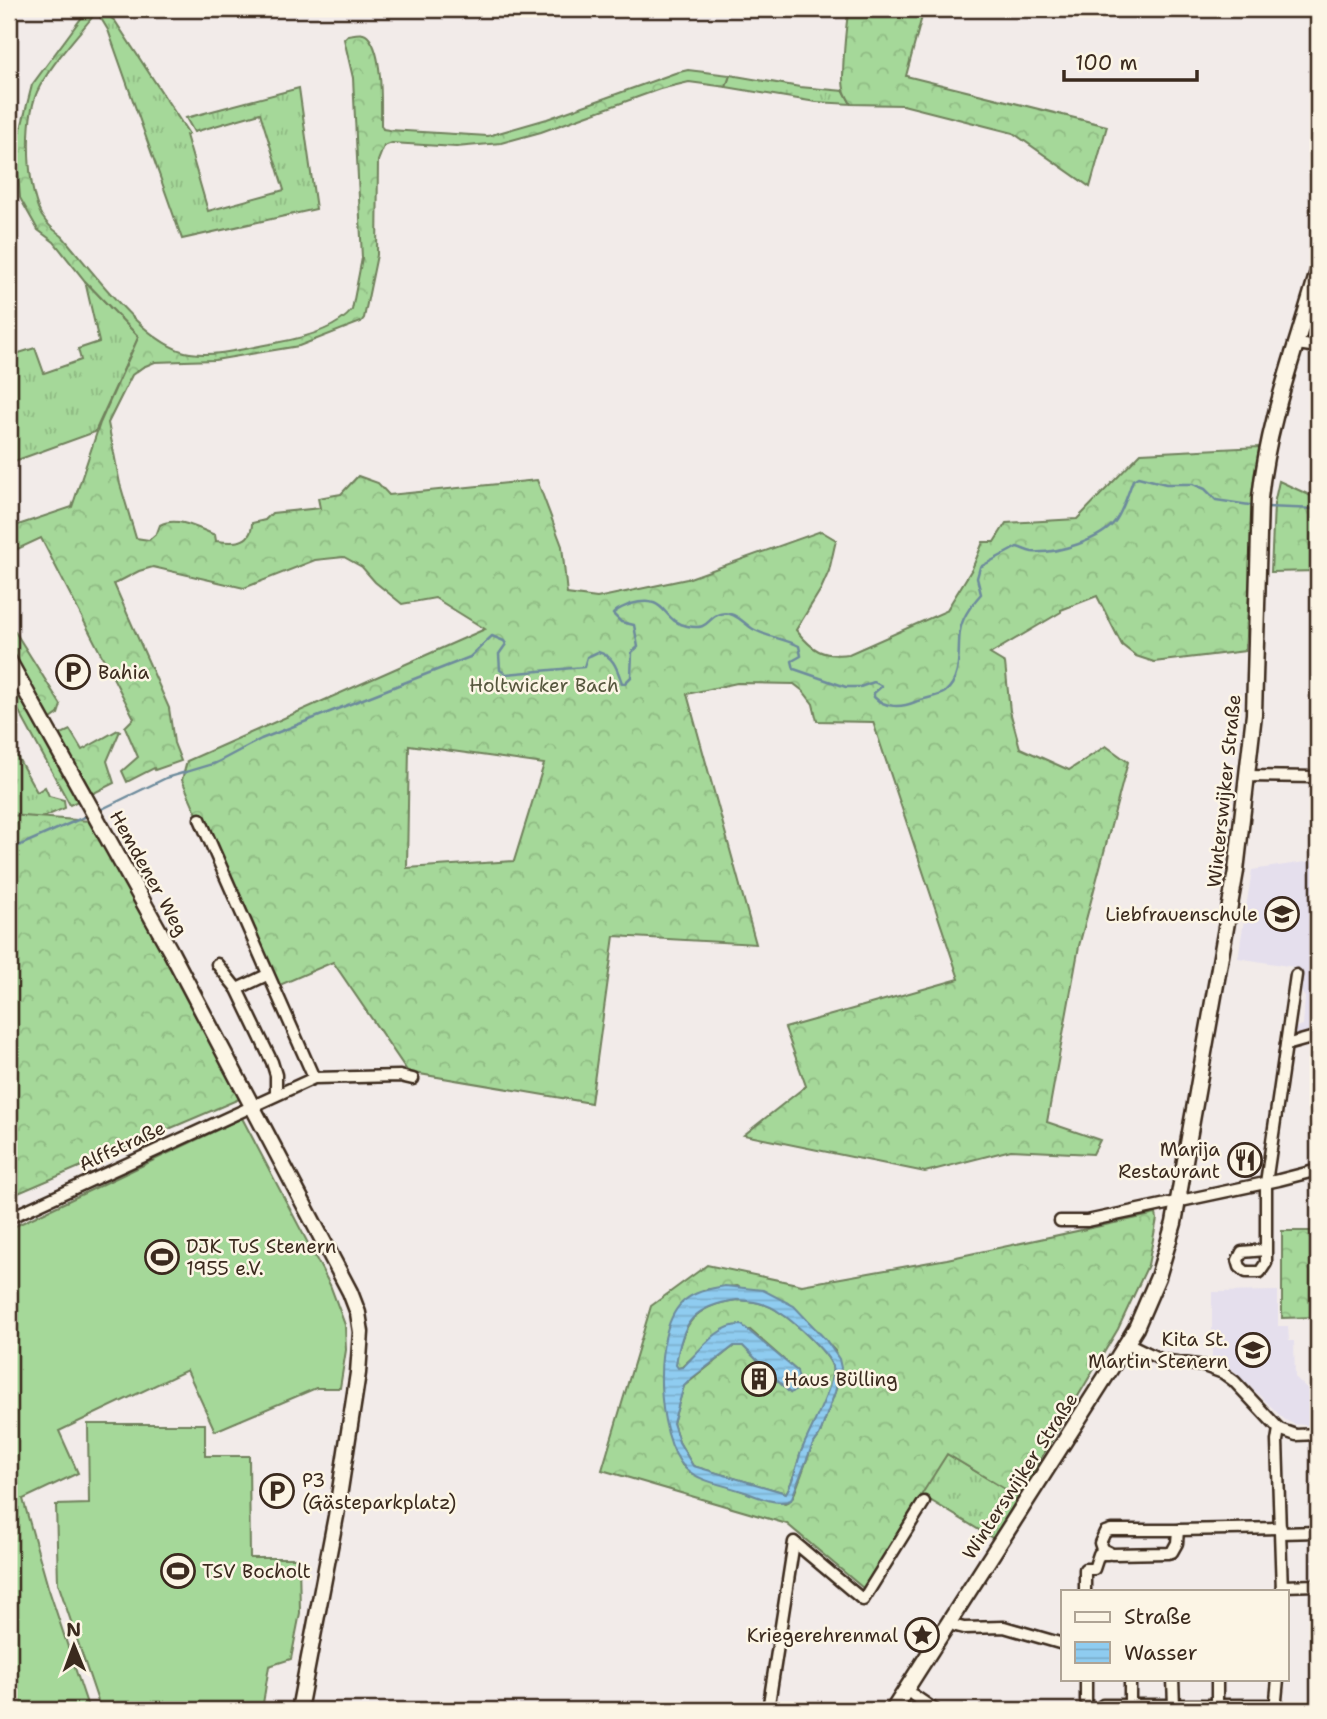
<svg xmlns="http://www.w3.org/2000/svg" width="1327" height="1719" viewBox="0 0 1327 1719" font-family="'Shantell Sans',sans-serif">
	<defs>
		<pattern id="grass-tufts" width="24" height="20" patternUnits="userSpaceOnUse" patternTransform="scale(1.75)"><rect width="24" height="20" fill="#a5d899"/><path d="M3 7l-1-3M5 7V3M7 7l1-3M15 17l-1-3M17 17v-4M19 17l1-3" fill="none" stroke="#8fba83"/></pattern>
		<pattern id="forest-crowns" width="20" height="18" patternUnits="userSpaceOnUse" patternTransform="scale(1.75)"><rect width="20" height="18" fill="#a5d899"/><path d="M2 6a3 3 0 1 1 6 0M12 15a3 3 0 1 1 6 0" fill="none" stroke="#8fba83"/></pattern>
		<pattern id="water-rules" width="6" height="5" patternUnits="userSpaceOnUse" patternTransform="scale(1.75)"><rect width="6" height="5" fill="#8fccf0"/><path d="M0 2.5h6" fill="none" stroke="#7cafcd"/></pattern>
	</defs>
	<rect width="100%" height="100%" fill="#f2ebe9"/>
	<filter id="ink" filterUnits="userSpaceOnUse"><feTurbulence type="fractalNoise" baseFrequency=".0143" numOctaves="2"/><feDisplacementMap in="SourceGraphic" scale="14" xChannelSelector="R" yChannelSelector="G"/><feConvolveMatrix kernelMatrix="1 2 1 2 8 2 1 2 1" color-interpolation-filters="sRGB"/></filter>
	<g filter="url(#ink)">
		<!-- built -->
		<g fill="#e5dfed">
			<polygon points="1318,860 1318,1030 1297,1036 1292,1033 1292,1029 1303,1025 1305,997 1301,992 1303,972 1294,970 1294,967 1238,958 1252,870"/>
			<polygon points="1278,1291 1278,1326 1288,1326 1289,1341 1294,1341 1295,1377 1314,1395 1314,1426 1294,1424 1285,1420 1233,1370 1212,1360 1212,1292"/>
		</g>
		<!-- grass -->
		<g fill="url(#grass-tufts)" stroke="#70815c" stroke-width="2">
			<polygon points="100,9 115,21 189,134 186,135 208,211 284,190 260,113 194,132 186,118 299,88 316,209 182,239 108,30 97,12"/>
			<polygon points="730,75 800,87 844,91 851,104 816,102 726,87"/>
			<polygon points="85,281 137,335 138,338 95,432 9,463 9,356 35,348 44,373 81,360 78,349 99,342"/>
			<polygon points="9,742 37,792 45,787 49,796 64,800 65,808 9,832"/>
			<polygon points="947,1454 1018,1497 994,1539 920,1494"/>
		</g>
		<!-- forest -->
		<g fill="url(#forest-crowns)" stroke="#70815c" stroke-width="2" fill-rule="evenodd">
			<path d="M 88,9 L 99,9 C 79,34 56,58 40,86 C 24,114 27,178 38,208 C 42,220 52,229 62,236 C 92,270 145,346 190,353 C 218,357 247,348 275,343 C 298,339 336,330 352,310 L 362,258 L 353,78 L 344,39 L 348,35 C 355,34 364,31 369,38 C 383,55 381,103 381,125 L 383,129 L 389,130 L 488,136 L 547,119 L 675,73 L 688,70 L 730,75 L 726,87 L 689,82 L 660,89 L 541,132 L 501,143 L 456,147 L 392,143 L 384,146 L 378,161 L 377,255 L 364,318 L 361,322 L 299,346 L 215,360 L 155,362 L 143,367 L 132,375 L 108,423 L 120,484 L 136,538 L 149,540 L 157,533 L 160,525 C 177,516 198,528 215,535 L 216,541 C 232,543 252,545 252,523 L 265,520 L 272,513 L 320,508 L 318,498 L 341,494 L 358,476 L 378,483 L 389,495 L 537,480 L 562,546 L 567,594 L 597,598 L 687,579 L 821,531 L 836,540 L 829,571 L 821,589 L 796,630 C 813,651 822,657 849,654 L 946,611 L 972,569 L 983,542 L 994,542 L 1006,523 L 1077,519 L 1141,453 L 1259,447 L 1245,651 L 1154,662 L 1136,656 L 1122,645 L 1097,596 L 1061,610 L 1061,612 L 990,654 L 1005,663 L 1010,711 L 1020,748 L 1069,770 L 1106,746 L 1128,762 L 1079,946 L 1047,1122 L 1100,1140 L 1093,1154 L 1011,1150 L 925,1172 L 744,1135 L 806,1086 L 785,1028 L 959,979 L 873,722 L 817,721 L 813,704 L 803,691 L 794,684 L 737,683 L 687,694 L 756,944 L 614,936 L 591,1103 L 408,1072 L 333,962 L 273,988 L 182,780 L 187,761 L 485,629 L 435,598 L 402,604 L 375,582 L 362,567 L 344,557 L 315,560 L 244,588 L 153,567 L 139,571 L 114,584 L 169,708 L 174,743 L 181,761 L 155,770 L 154,768 L 127,782 L 122,771 L 138,757 L 125,727 L 134,718 L 41,538 L 9,553 L 9,528 L 72,507 L 100,423 L 138,338 L 137,335 L 85,281 L 54,242 L 38,230 L 20,198 L 16,148 L 32,85 ZM 409,745 L 544,764 L 514,861 L 407,868 Z"/>
			<path d="M 849,9 L 924,9 L 906,76 L 1107,126 L 1090,187 L 1013,133 L 903,105 L 851,104 C 849,100 845,94 844,89 C 841,76 846,23 849,9 Z"/>
			<polygon points="1279,481 1318,499 1318,571 1271,572 1274,504"/>
			<polygon points="9,622 61,705 58,714 48,721 57,736 70,730 82,750 118,730 120,731 107,761 114,783 70,805 9,693"/>
			<polygon points="9,815 90,821 244,1097 9,1197"/>
			<path d="M 1156,1214 L 1157,1219 L 1148,1265 L 1118,1329 L 1018,1497 L 947,1454 L 863,1588 L 787,1524 L 602,1470 L 651,1306 L 707,1265 L 802,1285 L 947,1259 ZM 736,1286 L 803,1316 L 835,1351 L 839,1380 L 835,1392 L 819,1436 L 812,1446 L 795,1492 L 791,1500 L 785,1503 L 751,1494 L 691,1473 L 682,1465 L 672,1443 L 661,1385 L 666,1335 L 704,1290 Z"/>
			<polygon points="1282,1231 1318,1231 1318,1317 1282,1318"/>
			<path d="M 737,1300 C 752,1301 767,1303 779,1312 C 792,1320 828,1352 832,1366 C 837,1384 808,1435 801,1452 C 796,1466 794,1481 786,1493 L 693,1466 L 679,1442 L 673,1423 L 684,1386 L 734,1346 L 743,1346 L 790,1393 L 797,1371 L 750,1330 L 700,1350 L 682,1367 L 678,1368 L 675,1365 C 683,1323 693,1306 737,1300 Z"/>
		</g>
		<!-- garden -->
		<g fill="#a5d899" stroke="#70815c" stroke-width="2">
			<polygon points="242,1118 330,1285 345,1325 346,1350 340,1388 316,1388 215,1431 187,1370 59,1431 78,1473 23,1499 48,1587 89,1710 9,1710 9,1229"/>
			<polygon points="88,1424 205,1424 205,1456 249,1456 250,1558 299,1558 300,1613 291,1659 269,1666 262,1710 101,1710 58,1583 56,1505 89,1504"/>
		</g>
		<!-- water -->
		<path fill="url(#water-rules)" stroke="#6d8b9c" stroke-width="2" fill-rule="evenodd" d="M 725,1286 L 763,1290 L 794,1306 L 826,1340 L 839,1359 L 841,1368 L 835,1392 L 819,1436 L 812,1446 L 791,1500 C 778,1506 758,1497 745,1492 C 726,1485 699,1482 685,1468 C 656,1438 650,1327 685,1300 C 696,1291 712,1288 725,1286 ZM 737,1300 C 752,1301 767,1303 779,1312 C 792,1320 828,1352 832,1366 C 837,1382 807,1435 801,1452 C 796,1466 794,1481 786,1493 L 693,1466 L 679,1442 L 673,1423 L 681,1396 L 684,1386 L 691,1379 L 734,1346 L 743,1346 L 790,1393 L 795,1391 L 800,1386 L 797,1371 L 742,1325 C 718,1323 699,1352 683,1367 L 678,1368 L 676,1365 C 682,1322 693,1306 737,1300 Z"/>
		<g fill="none" stroke-linecap="round" stroke-linejoin="round">
			<!-- stream -->
			<g stroke="#6d8b9c" stroke-width="2.5">
				<polyline points="1266,507 1318,509"/>
				<path d="M 98,811 L 166,778 L 216,763 L 261,739 L 470,657 L 492,636 L 504,641 L 506,644 L 499,654 L 500,670 L 506,674 L 584,667 L 587,657 L 598,652 C 614,656 617,669 622,683 L 625,683 L 631,677 L 632,652 L 638,647 L 634,625 L 621,622 L 613,614 C 618,608 624,607 631,604 C 669,594 660,621 687,626 C 710,631 706,618 720,614 C 734,610 743,623 753,629 C 767,637 785,639 799,646 L 801,656 L 792,661 L 794,669 L 846,687 L 860,687 L 874,682 L 882,686 L 874,693 L 874,697 C 885,708 901,708 915,702 C 924,698 938,697 945,692 C 963,678 957,650 960,631 C 962,617 972,604 981,594 L 977,578 L 980,567 L 1017,547 C 1022,548 1026,551 1032,552 C 1056,554 1102,540 1116,520 C 1124,508 1128,493 1133,480 L 1138,477 L 1166,484 L 1193,484 L 1205,489 L 1216,500 L 1256,506"/>
				<polyline points="9,850 89,815"/>
			</g>
			<!-- street casing -->
			<g stroke="#3b2a1e" stroke-width="15">
				<g id="street">
					<polyline points="1297,344 1318,347"/>
					<polyline points="1248,776 1318,777"/>
					<polyline points="200,819 314,1078"/>
					<polyline points="217,964 237,989 272,1062 276,1075 276,1095"/>
					<polyline points="237,989 267,975"/>
					<polyline points="1286,1045 1318,1036"/>
					<polyline points="9,1218 314,1078 400,1076 413,1079"/>
					<polyline points="1060,1221 1087,1221 1279,1180 1318,1170"/>
					<polyline points="1266,1250 1242,1252 1238,1260 1240,1267 1246,1272 1260,1272 1266,1263 1266,1183 1296,975"/>
					<polyline points="1127,1343 1162,1360 1204,1366 1223,1373 1234,1381 1279,1429 1296,1435 1318,1434"/>
					<polyline points="1279,1429 1277,1441 1282,1591"/>
					<polygon points="1111,1530 1178,1530 1177,1543 1172,1552 1168,1553 1112,1554 1102,1549 1100,1543 1105,1532"/>
					<polyline points="1178,1530 1281,1528"/>
					<polyline points="1281,1533 1318,1532"/>
					<polyline points="1282,1586 1318,1585"/>
					<polyline points="1085,1591 1085,1569 1094,1569 1099,1554 1108,1554"/>
					<polyline points="956,1626 964,1628 1004,1627 1063,1644"/>
					<polyline points="1086,1679 1086,1700"/>
					<polyline points="1130,1679 1130,1705"/>
					<polyline points="1173,1679 1174,1705"/>
					<polyline points="1217,1679 1217,1705"/>
					<polyline points="913,1695 935,1710"/>
					<polyline points="768,1710 794,1542 863,1600 924,1502"/>
					<polyline points="1096,1710 1103,1705 1276,1705"/>
					<polyline points="1275,1710 1278,1679"/>
				</g>
			</g>
			<!-- secondary casing -->
			<g stroke="#3b2a1e" stroke-width="19">
				<g id="secondary">
					<polyline points="9,661 171,952 350,1292 358,1313 361,1332 358,1373 336,1516 299,1710"/>
					<path d="M 893,1710 L 1115,1362 L 1136,1328 L 1158,1277 L 1174,1223 L 1236,871 L 1254,714 L 1260,498 C 1268,420 1297,346 1318,271"/>
				</g>
			</g>
			<!-- street -->
			<use href="#street" stroke="#fcf5e5" stroke-width="10"/>
			<!-- secondary -->
			<use href="#secondary" stroke="#fcf5e5" stroke-width="14"/>
		</g>
	</g>
	<!-- icons -->
	<defs>
		<g id="parking-ring" transform="scale(1.75)"><circle r="9.5" fill="#fcf5e5" stroke="#3b2a1e" stroke-width="1.5"/><path d="M-3.5-5.5H1a3.5 3.5 0 0 1 0 7H-1V5.5H-3.5ZM-1-3.4V-.6H.8a1.4 1.4 0 0 0 0-2.8Z" fill="#3b2a1e"/></g>
		<g id="school-ring" transform="scale(1.75)"><circle r="9.5" fill="#fcf5e5" stroke="#3b2a1e" stroke-width="1.5"/><path d="M0-5L7-2L0 1L-7-2ZM-4 1L0 2.5L4 1V4Q0 6-4 4Z" fill="#3b2a1e"/></g>
		<g id="restaurant-ring" transform="scale(1.75)"><circle r="9.5" fill="#fcf5e5" stroke="#3b2a1e" stroke-width="1.5"/><path d="M-5-6h1v4h1v-4h1v4h1v-4h1v5L-1.5 .5V6h-2V.5L-5-1ZM5-6V6H3V1.5H1.5Q1.5-4 5-6Z" fill="#3b2a1e"/></g>
		<g id="stadium-ring" transform="scale(1.75)"><circle r="9.5" fill="#fcf5e5" stroke="#3b2a1e" stroke-width="1.5"/><path d="M0-5a6.5 5 0 1 0 0 10a6.5 5 0 1 0 0-10ZM-3.5-1.8h7v3.6h-7Z" fill="#3b2a1e"/></g>
		<g id="building-ring" transform="scale(1.75)"><circle r="9.5" fill="#fcf5e5" stroke="#3b2a1e" stroke-width="1.5"/><path d="M-4-6H4V6H1V3H-1V6H-4ZM-2.5-4.3h1.7v1.8h-1.7ZM.8-4.3h1.7v1.8H.8ZM-2.5-1h1.7V.8h-1.7ZM.8-1h1.7V.8H.8Z" fill="#3b2a1e"/></g>
		<g id="sight-ring" transform="scale(1.75)"><circle r="9.5" fill="#fcf5e5" stroke="#3b2a1e" stroke-width="1.5"/><path d="M0-6L1.8-2.2L6-1.7L2.9 1.2L3.7 5.4L0 3.3L-3.7 5.4L-2.9 1.2L-6-1.7L-1.8-2.2Z" fill="#3b2a1e"/></g>
	</defs>
	<g fill-rule="evenodd">
		<use href="#parking-ring" x="73" y="672"/>
		<use href="#school-ring" x="1282" y="914"/>
		<use href="#restaurant-ring" x="1245" y="1160"/>
		<use href="#stadium-ring" x="162" y="1257"/>
		<use href="#school-ring" x="1253" y="1350"/>
		<use href="#building-ring" x="759" y="1379"/>
		<use href="#parking-ring" x="277" y="1491"/>
		<use href="#stadium-ring" x="178" y="1571"/>
		<use href="#sight-ring" x="922" y="1635"/>
	</g>
	<g text-anchor="middle" dominant-baseline="central" stroke-width="5" stroke-linejoin="round" paint-order="stroke">
		<!-- poi labels -->
		<g font-size="19" fill="#3b2a1e" stroke="#fcf5e5" text-anchor="start">
			<text x="98" y="672">Bahia</text>
			<text x="1258" y="914" text-anchor="end">Liebfrauenschule</text>
			<text x="1220" y="1149" text-anchor="end">Marija<tspan x="1220" dy="22">Restaurant</tspan></text>
			<text x="186" y="1246">DJK TuS Stenern<tspan x="186" dy="22">1955 e.V.</tspan></text>
			<text x="1228" y="1339" text-anchor="end">Kita St.<tspan x="1228" dy="22">Martin Stenern</tspan></text>
			<text x="784" y="1379">Haus Bülling</text>
			<text x="302" y="1480">P3<tspan x="302" dy="22">(Gästeparkplatz)</tspan></text>
			<text x="202" y="1571">TSV Bocholt</text>
			<text x="898" y="1635" text-anchor="end">Kriegerehrenmal</text>
		</g>
		<!-- park labels -->
		<g font-size="19" fill="#56563d" stroke="#fcf5e5">
			<text x="544" y="685">Holtwicker Bach</text>
		</g>
		<!-- street labels -->
		<g font-size="19" fill="#3b2a1e" stroke="#fcf5e5">
			<text transform="translate(1224 791) rotate(-84)">Winterswijker Straße</text>
			<text transform="translate(149 873) rotate(61)">Hemdener Weg</text>
			<text transform="translate(122 1146) rotate(-25)">Alffstraße</text>
			<text transform="translate(1020 1476) rotate(-57)">Winterswijker Straße</text>
		</g>
	</g>
	<!-- margin -->
	<rect width="1327" height="1719" fill="none" stroke="#fcf5e5" stroke-width="35"/>
	<rect x="18" y="18" width="1292" height="1684" fill="none" stroke="#3b2a1e" stroke-width="2.5" filter="url(#ink)"/>
	<!-- legend -->
	<rect x="1061" y="1590" width="228" height="91" fill="#fcf5e5" stroke="#afa495" stroke-width="2"/>
	<rect x="1075" y="1612" width="35" height="10" fill="#fcf5e5" stroke="#afa495" stroke-width="2"/>
	<text x="1124" y="1624" font-size="21" fill="#3b2a1e">Straße</text>
	<rect x="1075" y="1642" width="35" height="21" fill="url(#water-rules)" stroke="#afa495" stroke-width="2"/>
	<text x="1124" y="1660" font-size="21" fill="#3b2a1e">Wasser</text>
	<!-- north arrow -->
	<g transform="translate(74 1646) rotate(359)" stroke="#fcf5e5" stroke-width="5" paint-order="stroke">
	<path d="M0-5L12 26L0 18L-12 26Z" fill="#3b2a1e"/>
	<text y="-10" font-size="19" font-weight="bold" text-anchor="middle" fill="#3b2a1e">N</text>
	</g>
	<!-- scale -->
	<path d="M1064 70v10h133v-10" fill="none" stroke="#3b2a1e" stroke-width="3.5"/>
	<text x="1075" y="70" font-size="21" fill="#3b2a1e" stroke="#fcf5e5" stroke-width="5" paint-order="stroke">100 m</text>
</svg>
